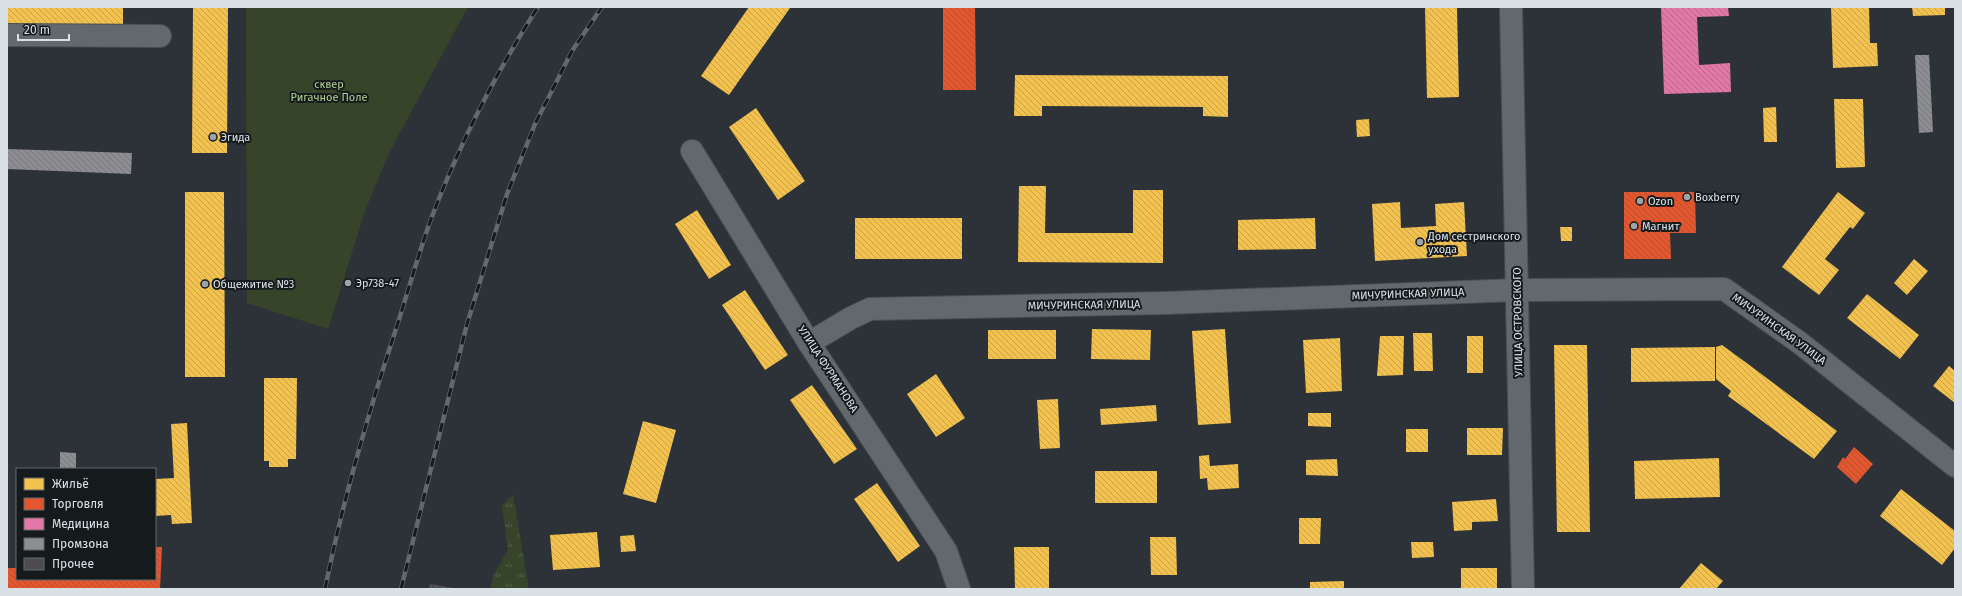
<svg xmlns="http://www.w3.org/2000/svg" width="1962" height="596" viewBox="0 0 1962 596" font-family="'Fira Sans',sans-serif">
	<defs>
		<pattern id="grass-tufts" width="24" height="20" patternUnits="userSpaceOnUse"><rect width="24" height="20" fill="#364529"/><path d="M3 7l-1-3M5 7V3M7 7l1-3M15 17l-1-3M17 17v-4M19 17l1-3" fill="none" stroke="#526048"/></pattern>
		<pattern id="homes-back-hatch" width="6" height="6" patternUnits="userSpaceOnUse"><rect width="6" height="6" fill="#f2c14e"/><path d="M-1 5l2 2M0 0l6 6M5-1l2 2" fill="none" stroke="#c6a24c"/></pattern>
		<pattern id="shops-back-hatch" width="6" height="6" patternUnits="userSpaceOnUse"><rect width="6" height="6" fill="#e4572e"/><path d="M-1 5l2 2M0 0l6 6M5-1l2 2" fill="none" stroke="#b35135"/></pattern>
		<pattern id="health-back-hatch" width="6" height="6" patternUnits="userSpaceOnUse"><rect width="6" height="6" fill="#e377a8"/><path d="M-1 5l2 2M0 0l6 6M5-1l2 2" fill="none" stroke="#b2688a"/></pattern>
		<pattern id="industry-back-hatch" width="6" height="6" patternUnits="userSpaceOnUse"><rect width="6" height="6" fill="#8d8d92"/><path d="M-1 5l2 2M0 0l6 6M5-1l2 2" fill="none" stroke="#76777b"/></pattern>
		<pattern id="building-back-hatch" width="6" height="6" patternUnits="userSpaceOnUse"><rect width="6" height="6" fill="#4c4c4f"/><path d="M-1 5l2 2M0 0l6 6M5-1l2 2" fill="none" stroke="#656668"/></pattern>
	</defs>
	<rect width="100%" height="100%" fill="#2c3237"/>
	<!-- grass -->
	<polygon fill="url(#grass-tufts)" points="513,494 529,589 490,589 494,574 508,550 502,506"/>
	<!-- park -->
	<polygon fill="#364529" points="246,7 468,7 389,153 365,211 328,329 247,303"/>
	<!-- homes -->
	<g fill="url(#homes-back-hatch)">
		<polygon points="7,7 123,7 123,32 7,30"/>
		<polygon points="193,7 228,7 227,153 192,153"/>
		<polygon points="749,7 790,8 729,95 701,76"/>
		<polygon points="1425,7 1457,7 1459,97 1427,98"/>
		<polygon points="1831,7 1869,7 1870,43 1877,43 1878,66 1833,68"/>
		<polygon points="1912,7 1945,7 1945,15 1913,16"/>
		<polygon points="1015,75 1228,76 1228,117 1203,116 1203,107 1042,106 1042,116 1014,116"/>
		<polygon points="1834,99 1863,99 1865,167 1836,168"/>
		<polygon points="1776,107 1777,142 1764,142 1763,108"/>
		<polygon points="756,108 805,181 778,200 729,127"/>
		<polygon points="1369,119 1370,136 1357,137 1356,120"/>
		<polygon points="1019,186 1046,186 1045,233 1133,233 1133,190 1163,190 1163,263 1018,262"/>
		<polygon points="185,192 224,192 225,377 185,377"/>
		<polygon points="1838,192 1865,213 1853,229 1850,227 1825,259 1839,270 1819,295 1782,267"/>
		<polygon points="1400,202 1401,228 1436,226 1435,204 1464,202 1467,256 1375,261 1372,204"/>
		<polygon points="697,210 731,265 709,279 675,224"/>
		<rect x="855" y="218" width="107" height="41"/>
		<polygon points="1315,218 1316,249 1238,250 1238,220"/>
		<polygon points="1560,227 1572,227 1572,241 1561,241"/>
		<polygon points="1914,259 1928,271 1907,295 1894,283"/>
		<polygon points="745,290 788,355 765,370 722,305"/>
		<polygon points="1867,294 1919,335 1900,359 1847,318"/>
		<polygon points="1092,329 1151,330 1150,360 1091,359"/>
		<polygon points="1225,329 1231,423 1198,425 1192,331"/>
		<rect x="988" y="330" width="68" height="29"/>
		<polygon points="1413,333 1432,333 1433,371 1414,371"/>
		<polygon points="1380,336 1404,336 1403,375 1377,376"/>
		<rect x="1467" y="336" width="16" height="37"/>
		<polygon points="1340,338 1342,391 1306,393 1303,340"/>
		<polygon points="1554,345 1587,345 1590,532 1557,532"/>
		<polygon points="1722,345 1748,364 1837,431 1814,459 1728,396 1731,391 1716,379 1716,347"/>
		<polygon points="1715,347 1715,381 1631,382 1631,348"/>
		<polygon points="1949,366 1955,371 1955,403 1933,386"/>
		<polygon points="936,374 965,418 936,437 907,394"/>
		<polygon points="264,378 297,378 296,459 288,459 288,467 269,467 269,461 264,461"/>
		<polygon points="812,385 857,449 834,464 790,400"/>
		<polygon points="1058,399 1060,448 1040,449 1037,400"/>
		<polygon points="1156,405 1157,421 1101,425 1100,409"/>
		<polygon points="1308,413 1331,413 1331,427 1308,426"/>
		<polygon points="643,421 676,430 656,503 623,494"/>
		<polygon points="187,423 192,523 172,524 171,515 155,516 155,479 174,478 171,424"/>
		<polygon points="1467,428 1503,428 1502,455 1467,455"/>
		<rect x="1406" y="429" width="22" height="23"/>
		<polygon points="1209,455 1210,466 1238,464 1239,488 1208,490 1207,478 1200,479 1199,456"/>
		<polygon points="1719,458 1720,497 1635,499 1634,461"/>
		<polygon points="1337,459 1338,476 1306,475 1306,460"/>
		<rect x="1095" y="471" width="62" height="32"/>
		<polygon points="877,483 920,546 898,562 854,499"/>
		<polygon points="1901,489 1955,531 1955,548 1942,565 1880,516"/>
		<polygon points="1496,499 1498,521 1472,522 1472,530 1454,531 1452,502"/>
		<polygon points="1299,518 1321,518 1320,544 1299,544"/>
		<polygon points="597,532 600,567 553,570 550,535"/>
		<polygon points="634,535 636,551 621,552 620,536"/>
		<polygon points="1150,537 1176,537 1177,575 1151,575"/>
		<polygon points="1411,542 1433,542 1434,557 1412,558"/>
		<polygon points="1014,547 1049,547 1049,589 1015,589"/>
		<polygon points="1701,563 1723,581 1716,589 1679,589"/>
		<rect x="1461" y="568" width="36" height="21"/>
		<polygon points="1344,581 1344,589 1310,589 1310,582"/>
	</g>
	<!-- shops -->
	<g fill="url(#shops-back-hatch)">
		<polygon points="943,7 975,7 976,90 943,90"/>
		<polygon points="1624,192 1695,192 1696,233 1670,233 1671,259 1624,259"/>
		<polygon points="1854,447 1873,464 1856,484 1837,467 1843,457 1845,459"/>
		<polygon points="155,547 162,547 160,589 7,589 7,568 17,568 17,579 155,579"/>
	</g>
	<!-- health -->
	<polygon fill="url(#health-back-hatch)" points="1661,7 1728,7 1729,16 1697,17 1699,65 1730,63 1731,92 1664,94"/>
	<!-- industry -->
	<g fill="url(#industry-back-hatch)">
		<polygon points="1915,55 1929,55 1933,132 1919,133"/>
		<polygon points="7,149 132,153 131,174 7,169"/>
		<polygon points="60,452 76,453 76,469 60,469"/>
	</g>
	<!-- building -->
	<polygon fill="url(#building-back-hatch)" points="430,584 454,588 454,589 429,589"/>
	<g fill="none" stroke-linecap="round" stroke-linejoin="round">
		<!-- minor casing -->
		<g stroke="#494e52" stroke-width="24">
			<g id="minor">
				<polyline points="1511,7 1523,589"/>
				<polyline points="7,35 160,36"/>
				<polyline points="692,151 809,343 946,551 959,589"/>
				<polyline points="809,343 851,318 870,309 1166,303 1517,290 1724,289 1800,343 1955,466"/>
			</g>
		</g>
		<!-- minor -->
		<use href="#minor" stroke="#63686c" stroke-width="22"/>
		<!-- rail casing -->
		<g stroke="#62686b" stroke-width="4.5">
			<g id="rail">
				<path d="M 325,589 C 342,504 366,421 393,338 C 406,299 417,258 431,219 C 459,145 495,74 538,7"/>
				<polyline points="401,589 467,324 507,194 535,124 572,51 602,7"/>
			</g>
		</g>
		<!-- rail -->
		<use href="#rail" stroke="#151a1d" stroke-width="3" stroke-dasharray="9" stroke-linecap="butt"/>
	</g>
	<!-- markers -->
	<g fill="#9da4a9" stroke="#151a1d" stroke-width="1.5">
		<circle cx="213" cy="137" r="4"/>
		<circle cx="1687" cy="197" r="4"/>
		<circle cx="1640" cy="201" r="4"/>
		<circle cx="1634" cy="226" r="4"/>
		<circle cx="1420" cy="242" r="4"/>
		<circle cx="348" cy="283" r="4"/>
		<circle cx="205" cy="284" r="4"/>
	</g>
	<g text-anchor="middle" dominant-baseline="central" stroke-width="4" stroke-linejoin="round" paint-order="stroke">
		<!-- park labels -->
		<g font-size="11" fill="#b0d192" stroke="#151a1d">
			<text x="329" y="84">сквер<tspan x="329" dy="13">Ригачное Поле</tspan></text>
		</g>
		<!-- poi labels -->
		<g font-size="11" fill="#dae1e6" stroke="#151a1d" text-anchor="start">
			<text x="221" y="137">Эгида</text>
			<text x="1695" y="197">Boxberry</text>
			<text x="1648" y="201">Ozon</text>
			<text x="1642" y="226">Магнит</text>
			<text x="1428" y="236">Дом сестринского<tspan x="1428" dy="13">ухода</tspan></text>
			<text x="356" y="283">Эр738-47</text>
			<text x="213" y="284">Общежитие №3</text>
		</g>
		<!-- street labels -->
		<g font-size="11" fill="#dae1e6" stroke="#151a1d">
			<text transform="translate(1408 294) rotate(-2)">МИЧУРИНСКАЯ УЛИЦА</text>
			<text transform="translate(1084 305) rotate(-1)">МИЧУРИНСКАЯ УЛИЦА</text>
			<text transform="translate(1518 322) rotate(-91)">УЛИЦА ОСТРОВСКОГО</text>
			<text transform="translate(1779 329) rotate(36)">МИЧУРИНСКАЯ УЛИЦА</text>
			<text transform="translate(828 369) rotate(57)">УЛИЦА ФУРМАНОВА</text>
		</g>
	</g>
	<!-- border -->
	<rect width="1962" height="596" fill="none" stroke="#dae1e6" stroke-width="16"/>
	<!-- legend -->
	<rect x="16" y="468" width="140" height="112" fill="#151a1d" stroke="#646a6d"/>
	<rect x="24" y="478" width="20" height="12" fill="#f2c14e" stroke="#646a6d"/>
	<text x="52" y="488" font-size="12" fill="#dae1e6">Жильё</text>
	<rect x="24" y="498" width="20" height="12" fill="#e4572e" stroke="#646a6d"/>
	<text x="52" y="508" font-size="12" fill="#dae1e6">Торговля</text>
	<rect x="24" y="518" width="20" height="12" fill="#e377a8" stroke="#646a6d"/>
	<text x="52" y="528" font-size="12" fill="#dae1e6">Медицина</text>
	<rect x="24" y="538" width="20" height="12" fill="#8d8d92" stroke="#646a6d"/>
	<text x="52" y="548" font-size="12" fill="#dae1e6">Промзона</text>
	<rect x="24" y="558" width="20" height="12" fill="#4c4c4f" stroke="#646a6d"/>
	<text x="52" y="568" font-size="12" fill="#dae1e6">Прочее</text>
	<!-- scale -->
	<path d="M18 34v6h51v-6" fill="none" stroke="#dae1e6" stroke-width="2"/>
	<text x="24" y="34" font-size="12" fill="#dae1e6" stroke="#151a1d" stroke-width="3" paint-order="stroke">20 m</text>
</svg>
